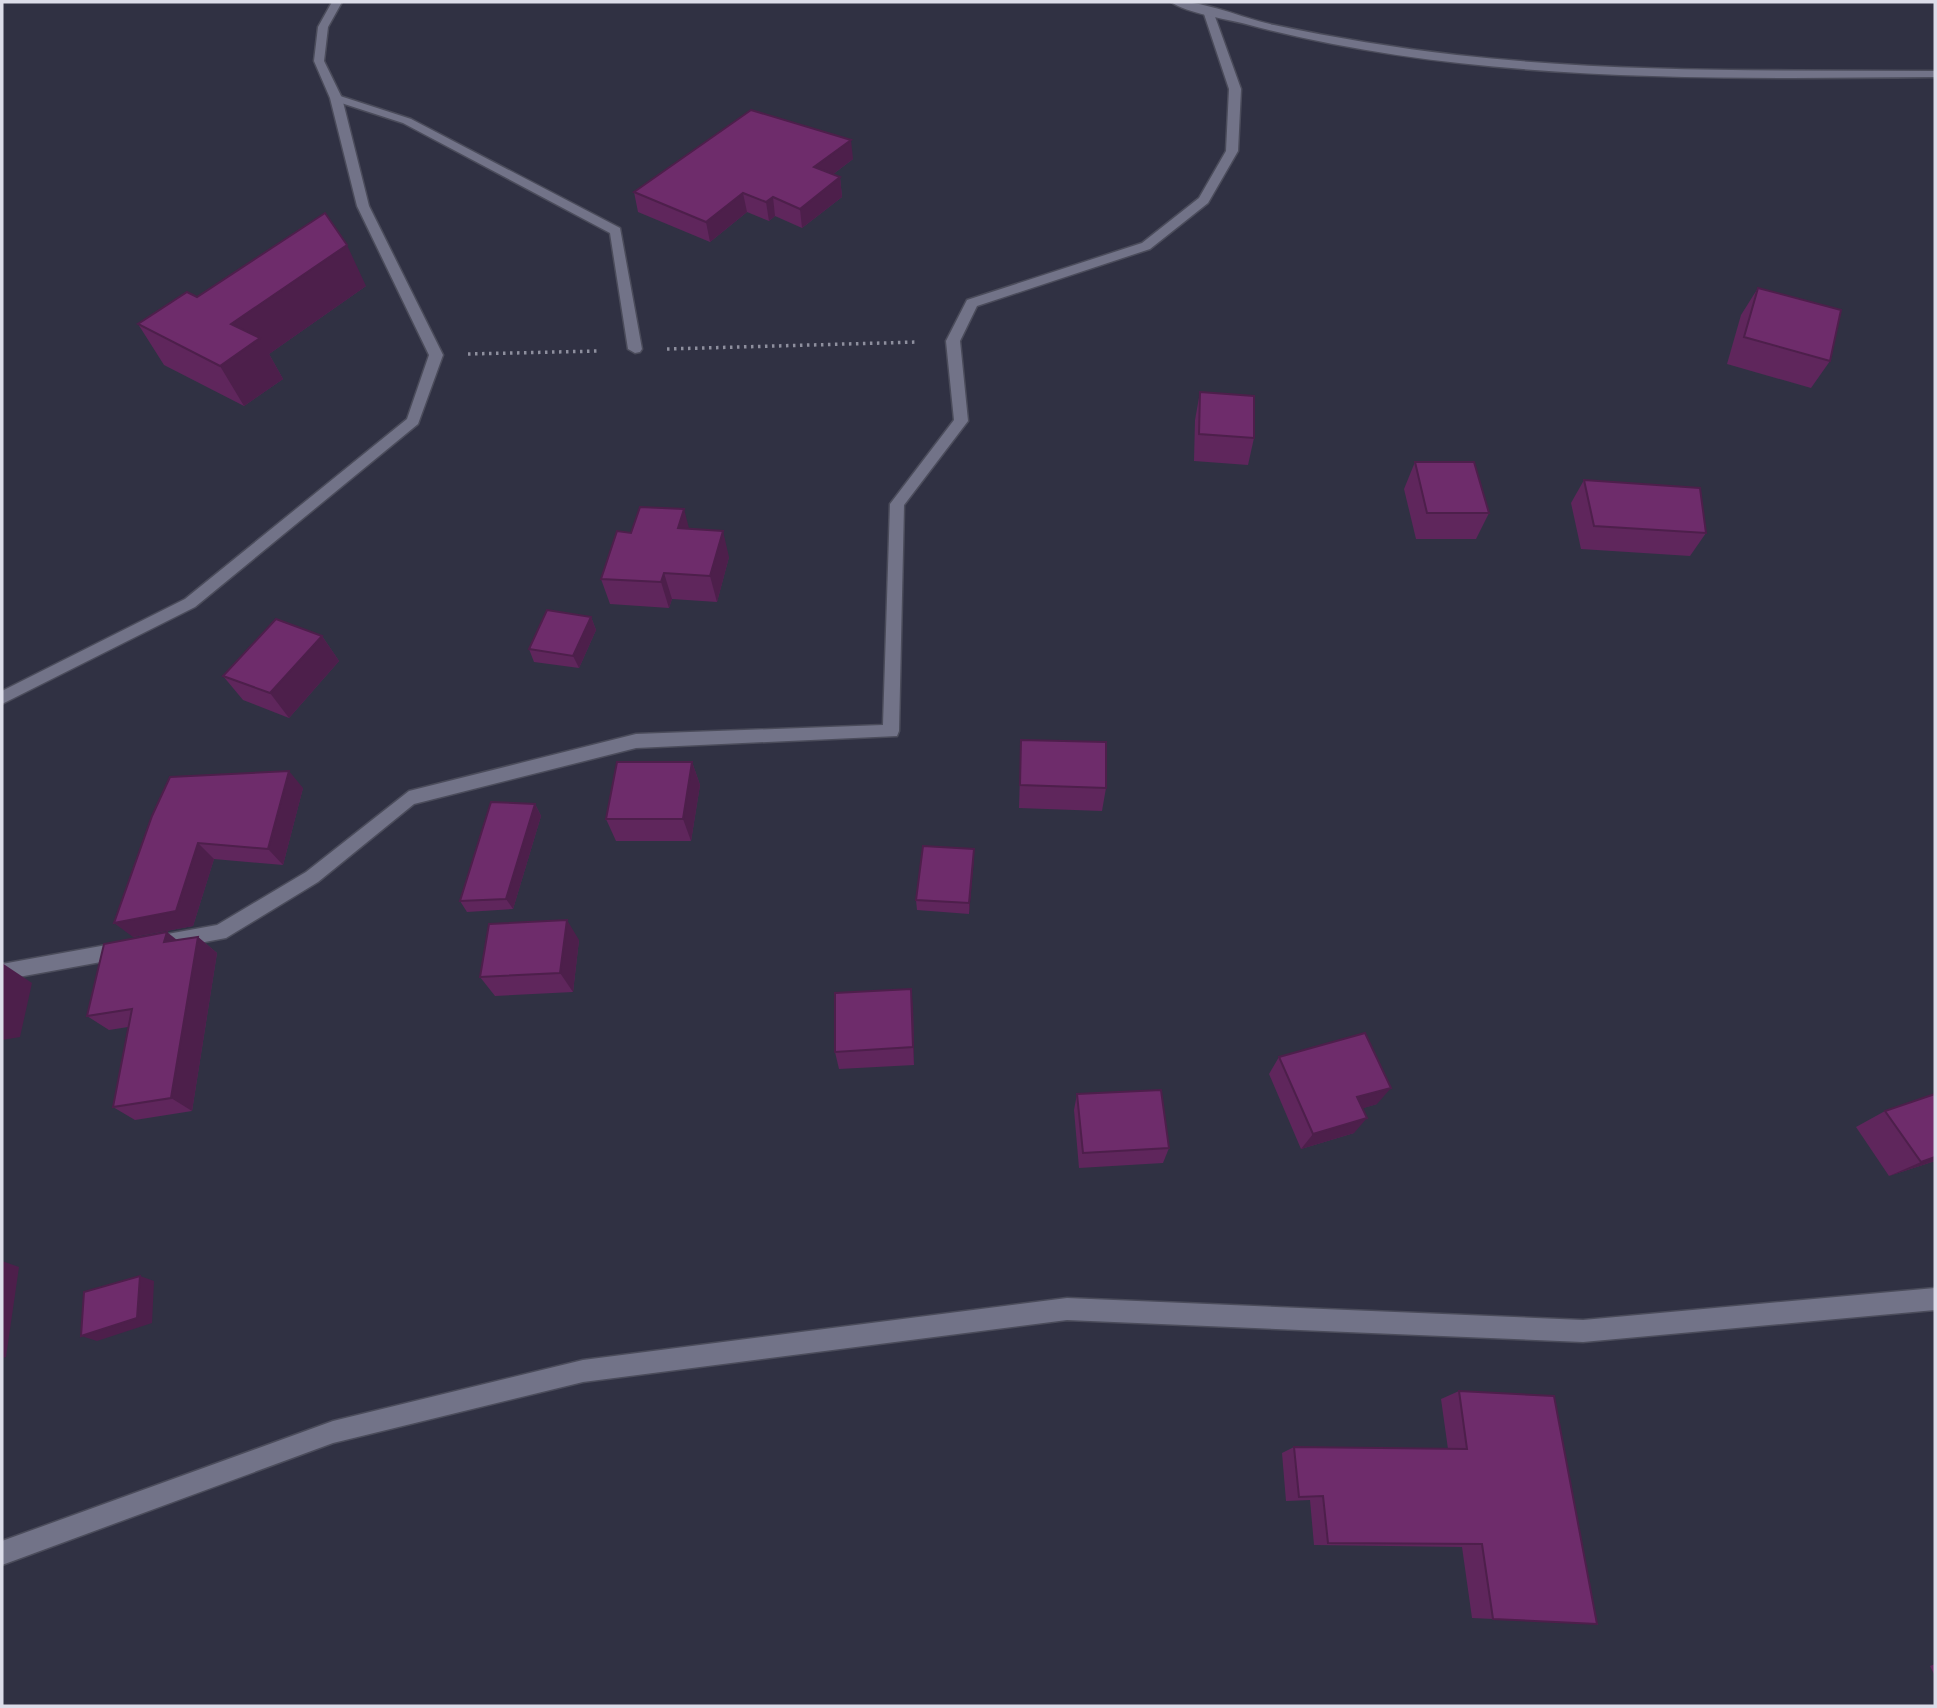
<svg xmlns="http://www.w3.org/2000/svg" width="1937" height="1708" viewBox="0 0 1937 1708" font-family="'PT Sans',sans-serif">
	<rect width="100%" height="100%" fill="#303143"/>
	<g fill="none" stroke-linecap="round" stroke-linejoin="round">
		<!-- minor casing -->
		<g stroke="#4b4c5b" stroke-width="3">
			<g id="minor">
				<polygon points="1208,8 1213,11 1241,89 1238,151 1208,203 1150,249 977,306 960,341 968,421 904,505 899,731 897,736 636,748 414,804 318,882 226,938 157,951 151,949 148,943 151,937 217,925 306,872 409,791 636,734 883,725 890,504 954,420 946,341 967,300 1142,243 1199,198 1226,151 1229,89 1203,11"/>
				<polygon points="332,96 340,96 411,119 620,228 642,349 640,352 635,353 628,349 610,233 403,123 332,100"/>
				<polygon points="123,942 129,944 132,950 129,956 123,958 2,980 2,964"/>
				<polygon points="1935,1288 1935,1310 1583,1342 1067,1320 583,1382 333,1443 2,1565 2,1541 333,1421 583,1360 1067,1298 1583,1320"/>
			</g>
		</g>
		<!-- tertiary casing -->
		<g stroke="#4b4c5b" stroke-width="3">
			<g id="tertiary">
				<polygon points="332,2 342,2 328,27 324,61 342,98 369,206 443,355 418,424 195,607 2,704 2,691 185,599 407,419 429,355 357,206 330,98 314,61 318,27"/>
				<path d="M 1171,2 C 1205,0 1240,18 1274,25 C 1335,38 1396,48 1457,55 C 1616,73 1776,70 1935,71 L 1935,77 C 1709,79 1466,83 1246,24 C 1226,19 1187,13 1171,2 Z"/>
			</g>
		</g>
		<!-- path -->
		<g stroke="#8e8f9e" stroke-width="3.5" stroke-dasharray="2.5 4.5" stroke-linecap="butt">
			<polyline points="667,349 918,342"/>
			<polyline points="468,354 599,351"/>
		</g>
		<!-- minor -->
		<use href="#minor" fill="#727388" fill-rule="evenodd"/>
		<!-- tertiary -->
		<use href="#tertiary" fill="#727388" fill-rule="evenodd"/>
	</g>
	<!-- wall -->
	<g fill="#5f265c">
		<polygon points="853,159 832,175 840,177 842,197 802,228 775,216 769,221 747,212 710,242 638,212 634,192"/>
		<polygon points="366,286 269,354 283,379 244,406 164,365 138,324 197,297"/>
		<polygon points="1758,288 1830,361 1811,388 1727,364 1741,315"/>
		<polygon points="1200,392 1254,438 1248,465 1194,461 1195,420"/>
		<polygon points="1415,462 1489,513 1476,539 1416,539 1404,489"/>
		<polygon points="1584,480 1706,533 1690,556 1581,549 1571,503"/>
		<polygon points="689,529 729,557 717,602 672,599 669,608 610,604 601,579 631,533"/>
		<polygon points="591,617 596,630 579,668 534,662 529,649"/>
		<polygon points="322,636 339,661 289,718 243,700 223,676"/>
		<polygon points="1021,740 1106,788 1102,811 1019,808"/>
		<polygon points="692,762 700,785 691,841 616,841 606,819"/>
		<polygon points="303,788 283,865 214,859 193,926 133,937 152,816"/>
		<polygon points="535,804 541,816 513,909 467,912 460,901"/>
		<polygon points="974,849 969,914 917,910 916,900"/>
		<polygon points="198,937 217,953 192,1111 135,1120 113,1107 128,1027 109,1030 87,1016 177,940"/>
		<polygon points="579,940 573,992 495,996 480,977"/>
		<polygon points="913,1007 914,1065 839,1069 835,1052"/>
		<polygon points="1279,1057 1377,1104 1363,1108 1354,1133 1301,1149 1269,1074"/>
		<polygon points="1077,1094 1169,1148 1163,1163 1079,1168 1074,1110"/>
		<polygon points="1885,1111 1935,1161 1889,1176 1856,1127"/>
		<polygon points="1459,1391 1597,1624 1472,1618 1462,1547 1314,1545 1310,1500 1286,1501 1282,1453 1294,1447 1448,1449 1441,1399"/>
		<polygon points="1935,1664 1935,1676 1930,1666"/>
	</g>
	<!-- shaded-wall -->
	<g fill="#4d1f4b">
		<polygon points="851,140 853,159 816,187 814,167"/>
		<polygon points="840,177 842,197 802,228 800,209"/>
		<polygon points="743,193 747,212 710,242 706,222"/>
		<polygon points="773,197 775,216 769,221 766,202"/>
		<polygon points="347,245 366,286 269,354 283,379 244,406 220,366 231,324"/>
		<polygon points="684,509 691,536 678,528"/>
		<polygon points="723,531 729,557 717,602 710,576"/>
		<polygon points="664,573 672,599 669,608 661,582"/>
		<polygon points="591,617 596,630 579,668 573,656"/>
		<polygon points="322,636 339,661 289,718 270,693"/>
		<polygon points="692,762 700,785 691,841 683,819"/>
		<polygon points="289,771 303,788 283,865 268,849"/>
		<polygon points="535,804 541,816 513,909 506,899"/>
		<polygon points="198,843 214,859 193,926 133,937 114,923"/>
		<polygon points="974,849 974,860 969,914 969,903"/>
		<polygon points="567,920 579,940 573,992 560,973"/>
		<polygon points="167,932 187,948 164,942"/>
		<polygon points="198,937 217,953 192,1111 171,1098"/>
		<polygon points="2,963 32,983 20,1037 2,1040"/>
		<polygon points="911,989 913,1007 914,1065 913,1047"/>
		<polygon points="1391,1088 1377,1104 1345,1114 1357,1097"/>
		<polygon points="1367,1118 1354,1133 1301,1149 1313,1134"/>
		<polygon points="1935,1157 1935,1161 1889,1176 1921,1162"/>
		<polygon points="2,1261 19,1267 6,1357 2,1358"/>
		<polygon points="140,1276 154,1281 152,1323 97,1341 81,1336"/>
	</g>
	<!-- building -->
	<g fill="#6e2c6b" stroke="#4d1f4b" stroke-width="2">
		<polygon points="751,110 851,140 814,167 840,177 800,209 773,197 766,202 743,193 706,222 634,192"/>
		<polygon points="325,213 347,245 231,324 260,338 220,366 138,324 187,292 197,297"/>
		<polygon points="1758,288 1841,310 1830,361 1744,337"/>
		<polygon points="1200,392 1254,396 1254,438 1199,434"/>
		<polygon points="1415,462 1474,462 1489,513 1427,513"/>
		<polygon points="1584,480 1700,488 1706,533 1594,526"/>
		<polygon points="640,507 684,509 678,528 723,531 710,576 664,573 661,582 601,579 617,531 631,533"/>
		<polygon points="547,610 591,617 573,656 529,649"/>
		<polygon points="276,619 322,636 270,693 223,676"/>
		<polygon points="1021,740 1106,742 1106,788 1020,785"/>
		<polygon points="617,762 692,762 683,819 606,819"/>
		<polygon points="289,771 268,849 198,843 176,911 114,923 152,816 170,777"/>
		<polygon points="491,802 535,804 506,899 460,901"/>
		<polygon points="923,846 974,849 969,903 916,900"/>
		<polygon points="567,920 560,973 480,977 489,924"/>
		<polygon points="167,932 164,942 198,937 171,1098 113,1107 132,1009 87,1016 104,944"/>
		<polygon points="911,989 913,1047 835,1052 835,993"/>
		<polygon points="1365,1033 1391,1088 1357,1097 1367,1118 1313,1134 1279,1057"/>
		<polygon points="1161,1090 1169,1148 1083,1153 1077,1094"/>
		<polygon points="1935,1094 1935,1157 1921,1162 1885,1111"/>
		<polygon points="140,1276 137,1318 81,1336 84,1292"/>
		<polygon points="1459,1391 1554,1396 1597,1624 1493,1619 1482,1544 1328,1543 1323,1496 1299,1497 1294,1447 1467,1449"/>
	</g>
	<!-- border -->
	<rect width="1937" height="1708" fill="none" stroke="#dcdde9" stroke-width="7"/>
</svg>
